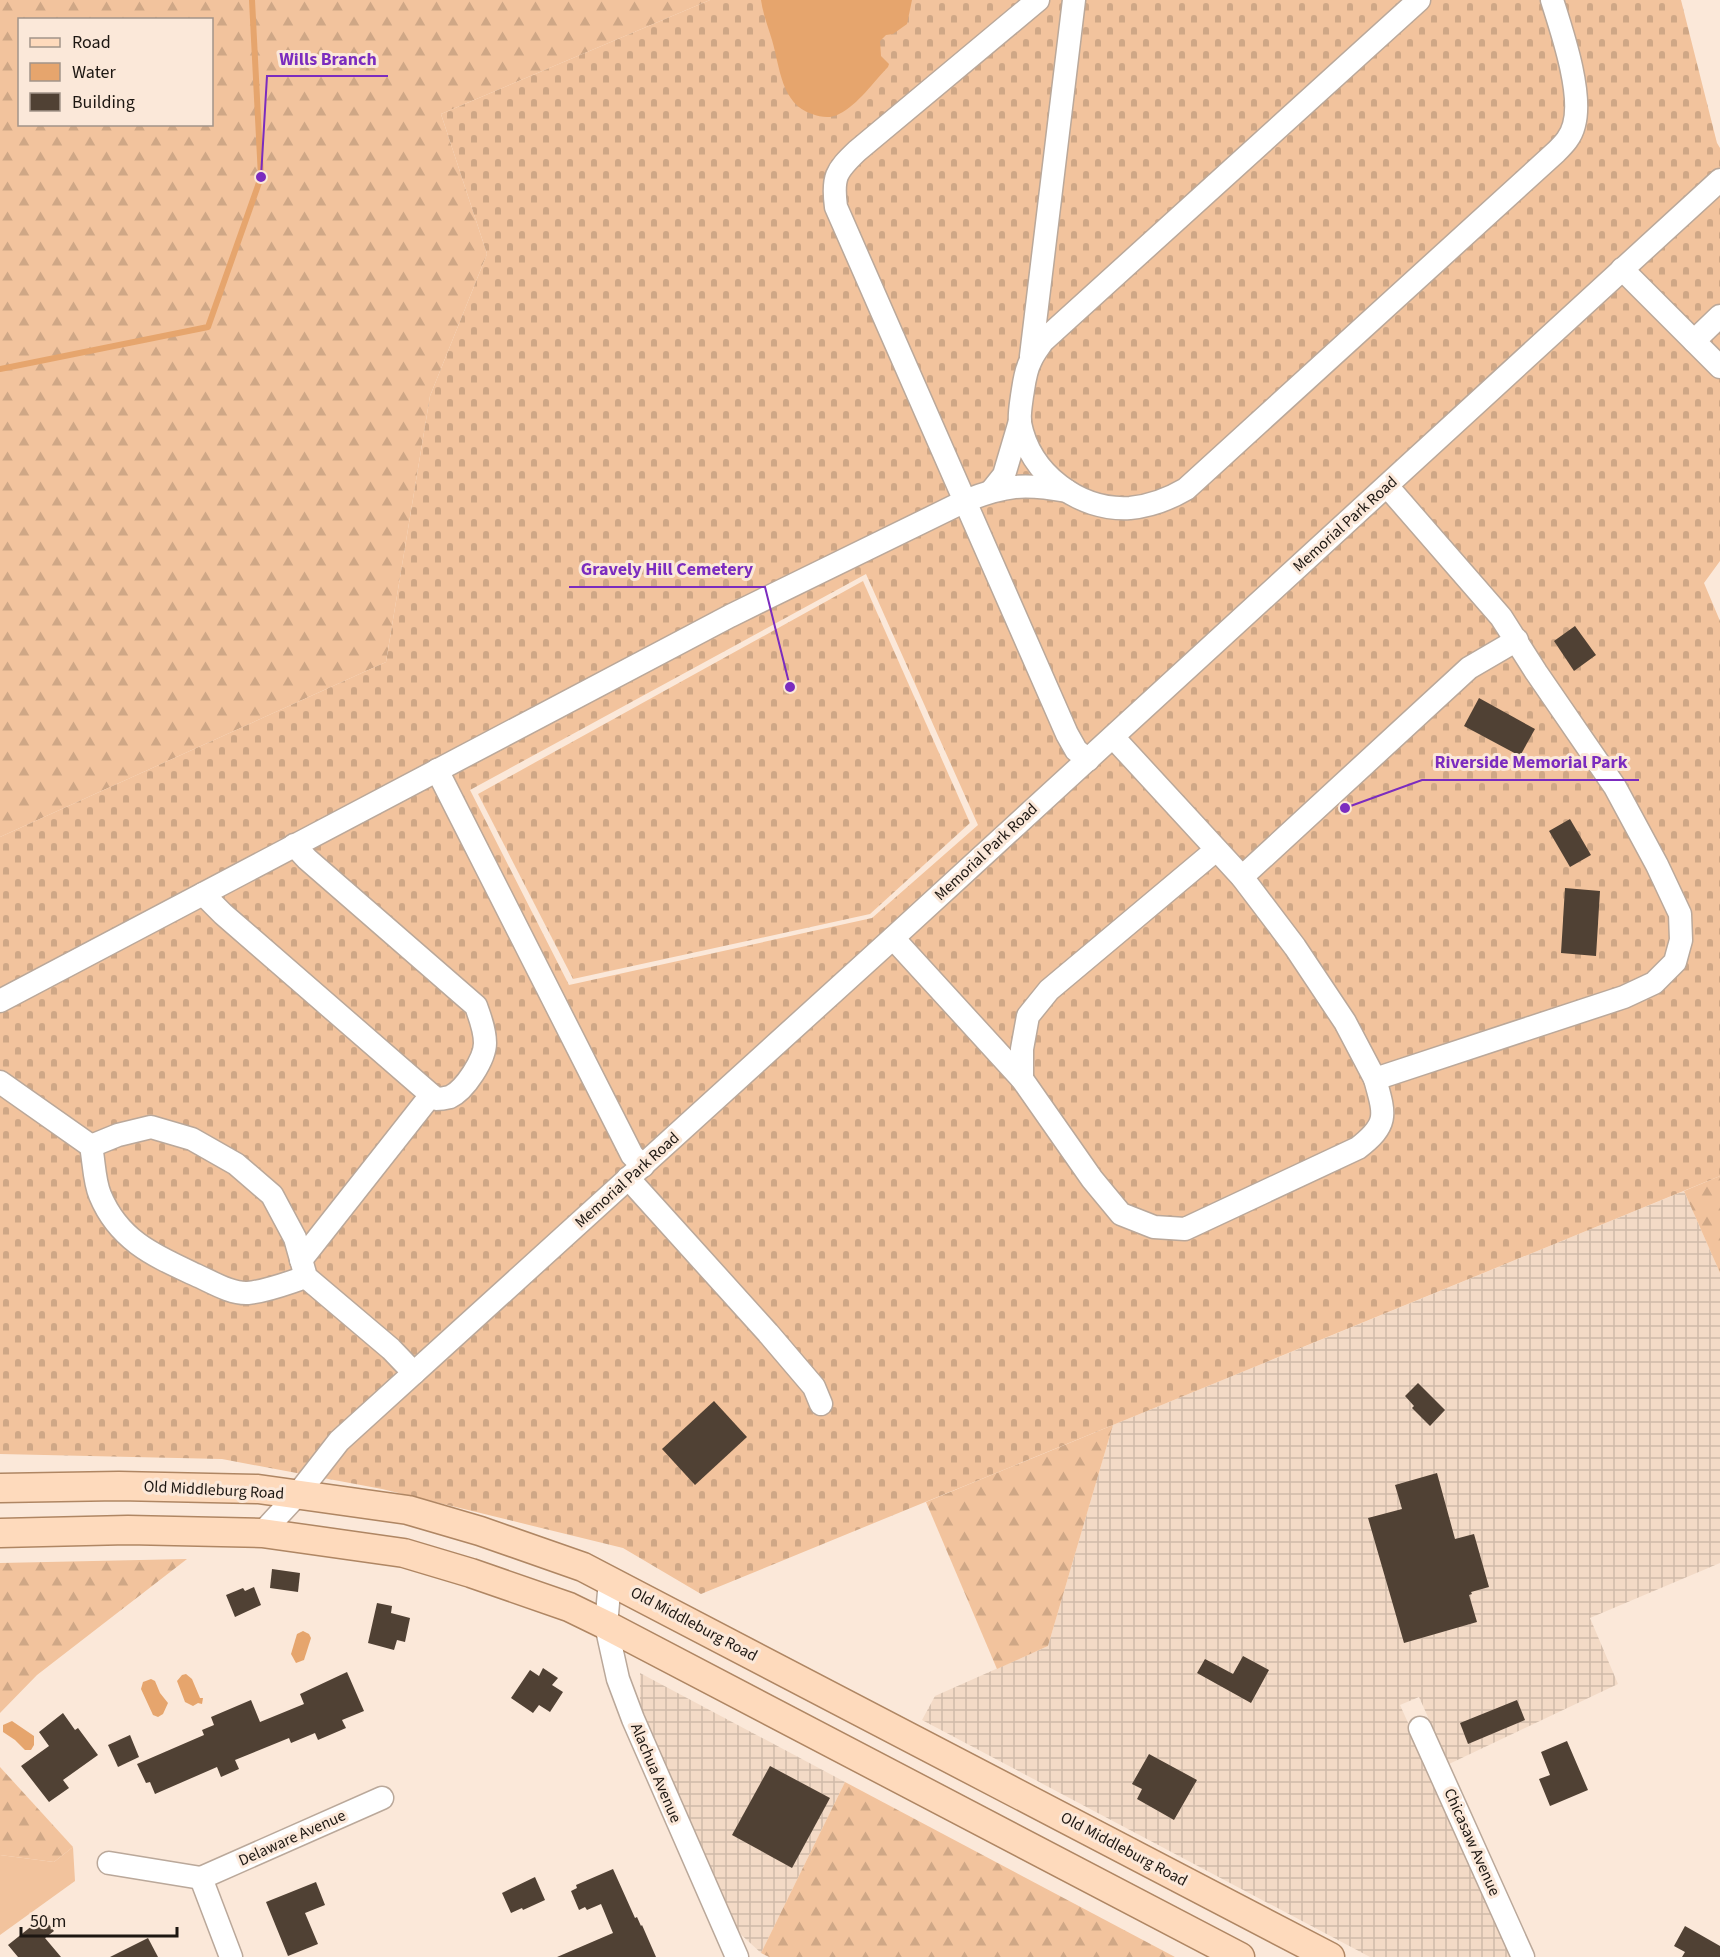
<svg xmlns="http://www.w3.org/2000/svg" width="1720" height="1957" viewBox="0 0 1720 1957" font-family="'Source Sans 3',sans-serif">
	<defs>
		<pattern id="industrial-grid" width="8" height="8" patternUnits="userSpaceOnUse" patternTransform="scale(1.5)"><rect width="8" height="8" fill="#f3dac6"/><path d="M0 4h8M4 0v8" fill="none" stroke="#d0baa9"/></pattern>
		<pattern id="forest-firs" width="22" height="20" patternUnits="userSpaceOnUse" patternTransform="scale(1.5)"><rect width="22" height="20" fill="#f2c39d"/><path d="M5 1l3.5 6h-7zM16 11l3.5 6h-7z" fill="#cfa786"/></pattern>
		<pattern id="cemetery-stones" width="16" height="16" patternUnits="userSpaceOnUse" patternTransform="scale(1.5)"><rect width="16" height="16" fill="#f2c39d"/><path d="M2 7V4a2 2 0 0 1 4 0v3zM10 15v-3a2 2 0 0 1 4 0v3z" fill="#cfa786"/></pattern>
	</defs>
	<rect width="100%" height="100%" fill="#fbe8d9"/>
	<!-- industrial -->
	<g fill="url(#industrial-grid)">
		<polygon points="1684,1191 1720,1273 1720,1563 1590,1618 1618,1684 1449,1764 1419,1697 1400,1705 1514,1957 1370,1957 922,1720 935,1696 1048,1646 1113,1425"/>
		<polygon points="640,1673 845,1782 761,1953 735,1929 640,1709"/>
	</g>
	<!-- green -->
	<polygon fill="#f2c39d" points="73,1847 75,1881 0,1935 0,1855 54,1862"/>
	<!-- forest -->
	<g fill="url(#forest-firs)" fill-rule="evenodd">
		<path d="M 0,0 L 710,0 L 441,114 L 487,254 L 430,396 L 386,662 L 0,837 ZM 20,20 L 212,20 L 212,124 L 20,124 Z"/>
		<polygon points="1720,1176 1720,1273 1684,1191"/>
		<polygon points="1113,1425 1048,1646 997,1669 926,1502"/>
		<polygon points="187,1559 37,1675 0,1713 0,1563"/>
		<polygon points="0,1767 73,1847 54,1862 0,1855"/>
		<polygon points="845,1782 1175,1957 769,1957 761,1953"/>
	</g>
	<!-- cemetery -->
	<g fill="url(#cemetery-stones)" fill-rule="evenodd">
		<path d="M 710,0 L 1681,0 L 1717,143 L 1720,148 L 1720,561 L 1704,583 L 1720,621 L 1720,1176 L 701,1594 L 623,1548 L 382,1489 L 222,1459 L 0,1454 L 0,837 L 386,662 L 430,396 L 487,254 L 441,114 ZM 866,574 L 978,825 L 872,918 L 569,985 L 470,790 Z"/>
		<polygon points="863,581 970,823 870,914 573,979 478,794"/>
	</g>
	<!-- water -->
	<g fill="#e6a56d">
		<path d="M 761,0 L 912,0 L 907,24 L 893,34 L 886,35 L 880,41 L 881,56 L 889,64 L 888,67 C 874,81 858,105 839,114 C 830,119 821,117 812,114 C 781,104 780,67 772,40 C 768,27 763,14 761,0 Z"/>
		<polygon points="303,1631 309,1634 311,1638 304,1660 296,1663 291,1654 297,1634"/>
		<polygon points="186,1674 192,1679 200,1698 203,1698 202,1704 198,1703 193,1706 185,1702 177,1681 182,1675"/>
		<polygon points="151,1679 155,1681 160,1693 168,1703 163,1714 158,1717 153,1715 141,1689 143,1682"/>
		<polygon points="12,1721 34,1736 34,1745 31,1750 25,1750 15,1740 3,1732 3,1725"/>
	</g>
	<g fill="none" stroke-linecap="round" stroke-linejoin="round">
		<!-- stream -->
		<polyline stroke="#e6a56d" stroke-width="6" points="0,369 208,327 261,177 252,0"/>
	</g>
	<!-- building -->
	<g fill="#504134">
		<polygon points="1575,626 1596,655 1574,671 1554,641"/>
		<polygon points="1479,698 1535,729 1520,756 1464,726"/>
		<polygon points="1570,819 1591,855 1570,867 1549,831"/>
		<polygon points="1565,888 1600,891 1596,956 1561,953"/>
		<polygon points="1418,1383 1445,1410 1430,1426 1412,1408 1414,1406 1405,1396"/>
		<polygon points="714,1401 747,1437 695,1485 662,1449"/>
		<polygon points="1437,1473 1455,1539 1474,1534 1489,1587 1471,1592 1472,1594 1469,1595 1477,1622 1404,1643 1368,1518 1402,1509 1395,1485"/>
		<polygon points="272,1569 300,1573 298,1592 270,1588"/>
		<polygon points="254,1587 261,1605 235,1617 226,1595 243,1588 245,1591"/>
		<polygon points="377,1603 392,1606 391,1613 410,1618 405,1642 397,1640 394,1650 368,1643"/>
		<polygon points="1243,1656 1269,1670 1251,1703 1197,1673 1205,1659 1233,1674"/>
		<polygon points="543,1668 558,1678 552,1685 563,1692 550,1712 539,1705 533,1713 511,1698 530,1670 539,1676"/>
		<polygon points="347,1672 364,1711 342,1720 346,1728 318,1740 315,1733 291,1743 289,1738 235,1760 239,1769 221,1777 217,1767 155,1794 150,1782 146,1783 137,1764 204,1735 202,1730 214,1725 211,1717 251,1700 260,1722 304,1704 300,1694"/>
		<polygon points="1517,1700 1525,1720 1468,1744 1460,1723"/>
		<polygon points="63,1713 75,1730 78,1728 98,1755 63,1780 69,1788 49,1802 21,1766 49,1746 39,1732"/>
		<polygon points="130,1735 139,1757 118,1767 108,1745"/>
		<polygon points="1567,1741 1588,1790 1550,1806 1539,1779 1550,1775 1541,1752"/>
		<polygon points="1149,1754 1197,1780 1174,1820 1137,1799 1142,1789 1132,1784"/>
		<polygon points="770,1766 830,1798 792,1868 732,1835"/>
		<polygon points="613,1869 635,1918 637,1917 641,1926 642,1925 656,1957 557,1957 613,1933 601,1904 587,1910 585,1907 579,1910 571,1891 577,1888 576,1885"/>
		<polygon points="535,1877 545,1900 523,1910 522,1908 511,1913 502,1893"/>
		<polygon points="316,1882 325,1905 305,1913 318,1944 288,1956 266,1902"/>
		<polygon points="43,1917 54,1931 45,1938 61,1957 18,1957 8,1945"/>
		<polygon points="1685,1926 1720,1946 1720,1957 1682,1957 1685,1952 1674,1946"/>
		<polygon points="148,1938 158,1957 110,1957"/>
	</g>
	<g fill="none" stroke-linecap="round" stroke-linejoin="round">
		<!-- minor casing -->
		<g stroke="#baa89a" stroke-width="25">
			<g id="minor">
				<path d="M 1038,0 L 857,151 C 836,171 832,177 836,207 L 1067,734 L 1076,750 L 1088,760"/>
				<path d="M 1419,0 L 1043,341 C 1039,347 1034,353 1031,360 C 1025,371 1024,384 1022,396 C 1021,404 1019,414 1020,423 C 1030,474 1079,511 1130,508 C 1151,506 1169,499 1186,489 L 1556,152 C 1564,144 1571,137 1574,125 C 1583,93 1562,32 1552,0"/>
				<polyline points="1622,269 1720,367"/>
				<polyline points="1694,341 1720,316"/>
				<polyline points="1031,356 1074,0"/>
				<polyline points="992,490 1004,475 1020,421"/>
				<polyline points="1113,737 1242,877 1295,947 1345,1022 1375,1079 1624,997 1654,983 1675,962 1681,940 1680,914 1657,865 1615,787 1536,672 1501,617 1387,486"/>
				<polyline points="437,770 632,1155 643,1166"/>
				<polyline points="1242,877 1469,668 1517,640"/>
				<path d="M 203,894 L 223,914 L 436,1099 C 440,1099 446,1098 450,1097 C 465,1090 485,1059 485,1043 C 485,1029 480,1018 476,1006 L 307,859 L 294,845"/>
				<path d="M 893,938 L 1022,1079 L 1092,1179 L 1121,1214 L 1154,1227 L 1185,1229 L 1358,1148 C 1389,1124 1385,1115 1375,1079"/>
				<path d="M 0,1001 L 730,616 L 965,501 C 1005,485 1024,483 1067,491"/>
				<polyline points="1022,1079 1022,1049 1028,1016 1049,990 1216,850"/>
				<polyline points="0,1082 91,1146 118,1135 151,1127 192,1139 236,1164 272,1195 295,1238 306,1277 391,1349 414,1373"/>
				<path d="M 91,1146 C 94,1161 94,1181 100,1195 C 119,1241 155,1256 196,1275 C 212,1282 231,1294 248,1293 C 268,1291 287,1283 306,1277"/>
				<polyline points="628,1178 768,1333 814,1387 821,1404"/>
				<polyline points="301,1260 431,1095"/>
				<polyline points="262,1533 297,1495 339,1441 893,938 1720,180"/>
				<polyline points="610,1581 606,1625 618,1679 633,1719 737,1957"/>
				<polyline points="1420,1728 1523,1957"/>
				<polyline points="109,1863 201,1878"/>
				<polyline points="201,1878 382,1798"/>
				<polyline points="201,1878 231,1957"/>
			</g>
		</g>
		<!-- major casing -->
		<g stroke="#af8663" stroke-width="31">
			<g id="major">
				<polyline points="0,1488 119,1486 258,1489 408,1510 480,1531 583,1567 1330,1957"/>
				<polyline points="0,1533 128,1530 262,1533 404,1553 471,1573 569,1607 606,1625 1240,1957"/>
			</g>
		</g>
		<!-- minor -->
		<use href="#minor" stroke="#fff" stroke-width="22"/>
		<!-- major -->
		<use href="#major" stroke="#fedabc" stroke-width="28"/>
	</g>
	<g text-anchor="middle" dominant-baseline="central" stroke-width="6" stroke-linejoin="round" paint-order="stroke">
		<!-- street labels -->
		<g font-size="16" fill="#1d1712" stroke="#fbe8d9">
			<text transform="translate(1345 524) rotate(-42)">Memorial Park Road</text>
			<text transform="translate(986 852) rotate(-43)">Memorial Park Road</text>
			<text transform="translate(627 1180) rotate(-42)">Memorial Park Road</text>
			<text transform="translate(214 1490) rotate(3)">Old Middleburg Road</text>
			<text transform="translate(694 1624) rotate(28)">Old Middleburg Road</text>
			<text transform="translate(656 1773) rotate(67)">Alachua Avenue</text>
			<text transform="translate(292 1838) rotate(-24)">Delaware Avenue</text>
			<text transform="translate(1472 1842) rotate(66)">Chicasaw Avenue</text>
			<text transform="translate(1124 1849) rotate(28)">Old Middleburg Road</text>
		</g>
	</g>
	<!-- callouts -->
	<path fill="none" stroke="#7b2cbf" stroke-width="2" d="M261 177L267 76H388M790 687L765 587H569M1345 808L1422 780H1639"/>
	<g fill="#7b2cbf" stroke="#fbe8d9" stroke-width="2">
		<circle cx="261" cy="177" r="6"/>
		<circle cx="790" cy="687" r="6"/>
		<circle cx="1345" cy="808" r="6"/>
	</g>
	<g font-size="18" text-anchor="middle" font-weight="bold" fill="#7b2cbf" stroke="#fbe8d9" stroke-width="6" stroke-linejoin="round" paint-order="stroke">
		<text x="328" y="65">Wills Branch</text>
		<text x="667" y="575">Gravely Hill Cemetery</text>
		<text x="1531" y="768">Riverside Memorial Park</text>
	</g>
	<!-- legend -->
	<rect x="18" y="18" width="195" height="108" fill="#fbe8d9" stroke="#a29489" stroke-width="1.5"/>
	<rect x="30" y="38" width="30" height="9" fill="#fedabc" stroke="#a29489" stroke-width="1.5"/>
	<text x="72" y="48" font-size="18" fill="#1d1712">Road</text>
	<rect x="30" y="63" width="30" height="18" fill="#e6a56d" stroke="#a29489" stroke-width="1.5"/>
	<text x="72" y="78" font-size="18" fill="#1d1712">Water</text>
	<rect x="30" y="93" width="30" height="18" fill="#504134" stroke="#a29489" stroke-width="1.5"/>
	<text x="72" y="108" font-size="18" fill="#1d1712">Building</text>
	<!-- scale -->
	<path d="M21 1927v9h156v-9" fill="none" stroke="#1d1712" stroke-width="3"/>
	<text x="30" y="1927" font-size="18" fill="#1d1712" stroke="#fbe8d9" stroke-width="4.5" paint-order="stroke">50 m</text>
</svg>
